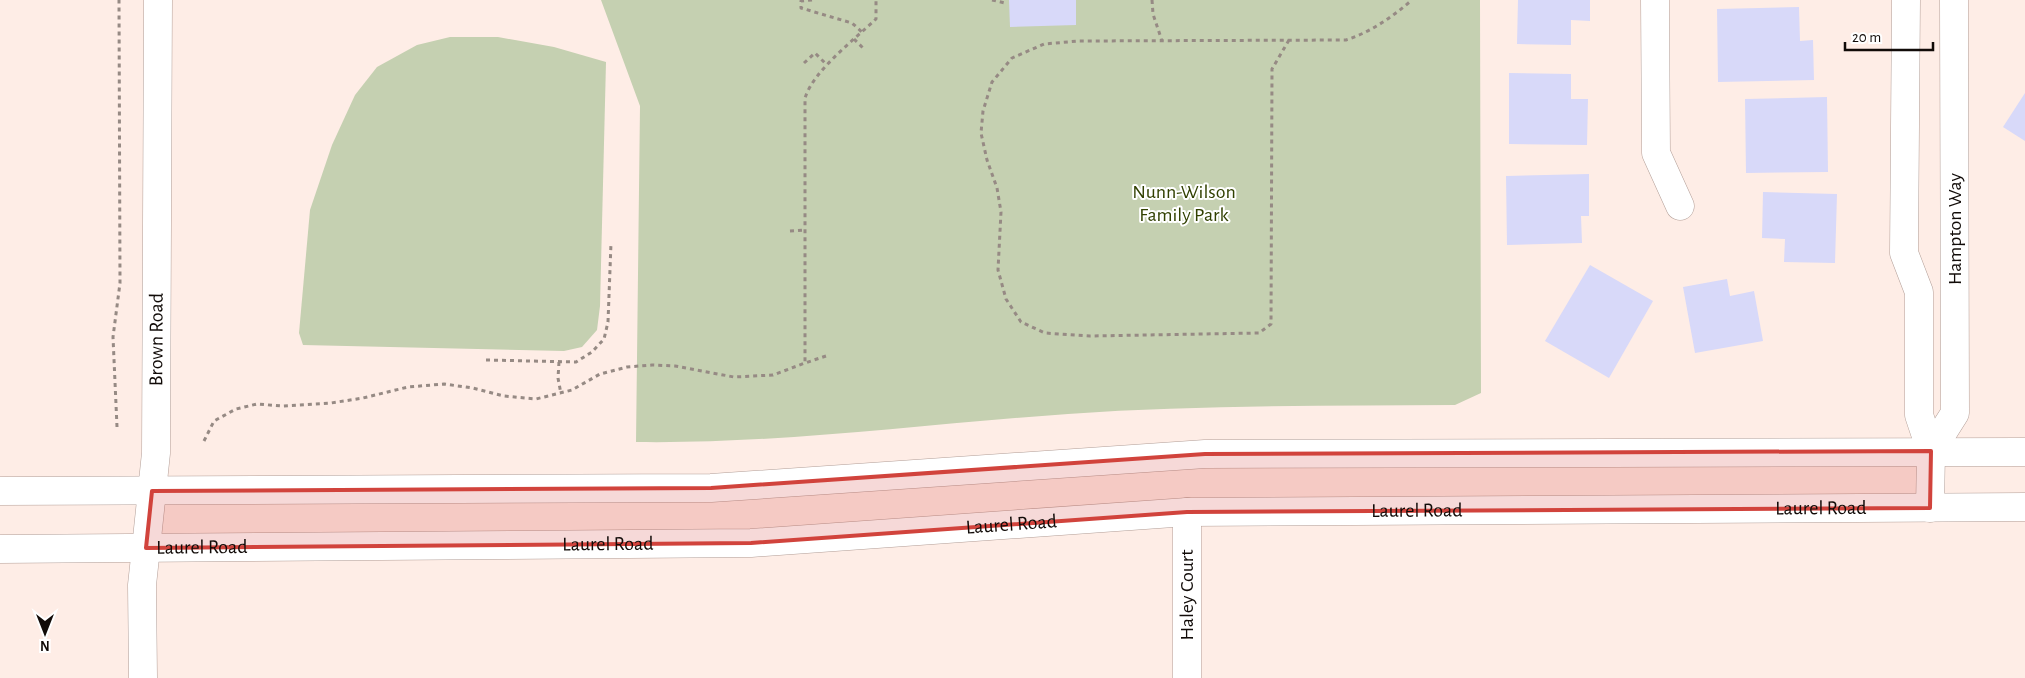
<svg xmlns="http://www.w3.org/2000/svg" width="2025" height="678" viewBox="0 0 2025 678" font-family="'Alegreya Sans',sans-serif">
	<rect width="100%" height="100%" fill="#feede6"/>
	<!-- green -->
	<g fill="#c5d0b1">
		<path d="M 601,0 L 1480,0 L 1481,393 L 1455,405 C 1326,406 1197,405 1068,414 C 924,424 781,444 636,442 L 640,106 Z"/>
		<polygon points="450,37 498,37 554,47 606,62 600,306 597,330 582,347 564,351 303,345 299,333 310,210 332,145 355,95 377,67 417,45"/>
	</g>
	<!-- building -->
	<g fill="#d8d9f9">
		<polygon points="1009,0 1076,0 1076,25 1010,27"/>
		<polygon points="1518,0 1590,0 1590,21 1571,20 1571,45 1517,44"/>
		<polygon points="1799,7 1800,41 1813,40 1814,80 1718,82 1717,9"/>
		<polygon points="1509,73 1571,74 1571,99 1588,99 1587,145 1509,144"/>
		<polygon points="2025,93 2025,141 2003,127"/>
		<polygon points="1827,97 1828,172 1746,173 1745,99"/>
		<polygon points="1589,174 1589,216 1581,216 1582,243 1507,245 1506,176"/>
		<polygon points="1763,192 1837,194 1835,263 1784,262 1785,239 1762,238"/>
		<polygon points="1590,265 1653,301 1609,378 1545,341"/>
		<polygon points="1727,279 1730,296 1754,291 1763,341 1695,353 1683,287"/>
	</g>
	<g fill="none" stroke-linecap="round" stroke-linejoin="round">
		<!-- street casing -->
		<g stroke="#b29e97" stroke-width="29">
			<g id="street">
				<polyline points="1655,0 1656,153 1680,206"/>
				<polyline points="1906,0 1904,253 1919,292 1919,415 1931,451 1930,508"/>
				<polyline points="1931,451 1955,413 1954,0"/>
				<polyline points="1187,512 1187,678"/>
				<polyline points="143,678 142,585 146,548"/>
			</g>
		</g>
		<!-- secondary casing -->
		<g stroke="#b29e97" stroke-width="29">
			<g id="secondary">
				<polyline points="0,491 711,488 1205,454 2025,452"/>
				<path id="s1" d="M 146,548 L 156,453 L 158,0"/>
				<path id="s2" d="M 0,549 L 751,543 L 1187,512 L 2025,507"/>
			</g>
		</g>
		<!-- path -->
		<g stroke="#968a84" stroke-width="3" stroke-dasharray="4 4" stroke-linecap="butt">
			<polyline points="812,0 801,1 801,8 852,23 862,32"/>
			<polyline points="992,0 1005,3"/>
			<polyline points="1152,0 1153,14 1162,41"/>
			<polyline points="854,39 865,50"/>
			<path d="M 1289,40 L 1272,69 L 1271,324 L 1259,333 L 1090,336 L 1045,333 L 1021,322 L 1006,299 L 998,270 L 1001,212 L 997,188 L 987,160 L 981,133 L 983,111 L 992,82 L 1012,58 L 1044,44 L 1079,41 L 1346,40 C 1371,32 1392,17 1412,0"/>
			<polyline points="804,63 815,53 827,65"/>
			<polyline points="790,231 805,230"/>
			<path d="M 826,356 L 805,363 L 805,98 C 814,70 854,40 876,19 L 876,0"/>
			<polyline points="486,360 576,362 592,352 604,339 608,322 611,243"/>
			<polyline points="559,362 558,378 561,394"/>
			<polyline points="117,427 113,337 120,283 119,0"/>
			<polyline points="204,441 214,421 236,409 257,404 282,406 331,403 363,398 408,387 444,384 473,388 504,396 536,399 572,390 600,374 627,367 652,365 675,366 734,377 773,375 805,363"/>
		</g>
		<!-- street -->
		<use href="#street" stroke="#fff" stroke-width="28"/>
		<!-- secondary -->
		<use href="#secondary" stroke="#fff" stroke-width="28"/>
	</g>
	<!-- marked area -->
	<path fill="#d1433c" fill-opacity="0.2" stroke="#d1433c" stroke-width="4" stroke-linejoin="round" d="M 1931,451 L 1930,508 L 1187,512 L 751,543 L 146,548 L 152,491 L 711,488 L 1205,454 Z"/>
	<g text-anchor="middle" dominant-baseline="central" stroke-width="4" stroke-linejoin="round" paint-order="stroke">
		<!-- park labels -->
		<g font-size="20" fill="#314000" stroke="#fff">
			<text x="1184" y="192">Nunn-Wilson<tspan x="1184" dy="23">Family Park</tspan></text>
		</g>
		<!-- street labels -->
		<g font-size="20" fill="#110b08" stroke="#fff">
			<text transform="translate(1955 229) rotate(-90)">Hampton Way</text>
			<text stroke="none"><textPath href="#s1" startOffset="209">Brown Road</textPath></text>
			<text stroke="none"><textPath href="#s2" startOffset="1822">Laurel Road</textPath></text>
			<text stroke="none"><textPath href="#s2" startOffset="1418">Laurel Road</textPath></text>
			<text stroke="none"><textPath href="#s2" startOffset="1012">Laurel Road</textPath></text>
			<text stroke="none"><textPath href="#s2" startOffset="608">Laurel Road</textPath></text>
			<text stroke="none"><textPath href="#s2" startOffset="202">Laurel Road</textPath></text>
			<text transform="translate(1187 595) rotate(-90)">Haley Court</text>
		</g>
	</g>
	<!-- north arrow -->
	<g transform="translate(45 633) rotate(180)" stroke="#ffffff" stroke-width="4" paint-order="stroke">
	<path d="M0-4L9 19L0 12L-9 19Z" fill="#110b08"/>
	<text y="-8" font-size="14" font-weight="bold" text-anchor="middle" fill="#110b08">N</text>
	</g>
	<!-- scale -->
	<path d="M1845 42v8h88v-8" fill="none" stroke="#110b08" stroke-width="2.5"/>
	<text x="1852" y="42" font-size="15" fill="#110b08" stroke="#ffffff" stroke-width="4" paint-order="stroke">20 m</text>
</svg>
